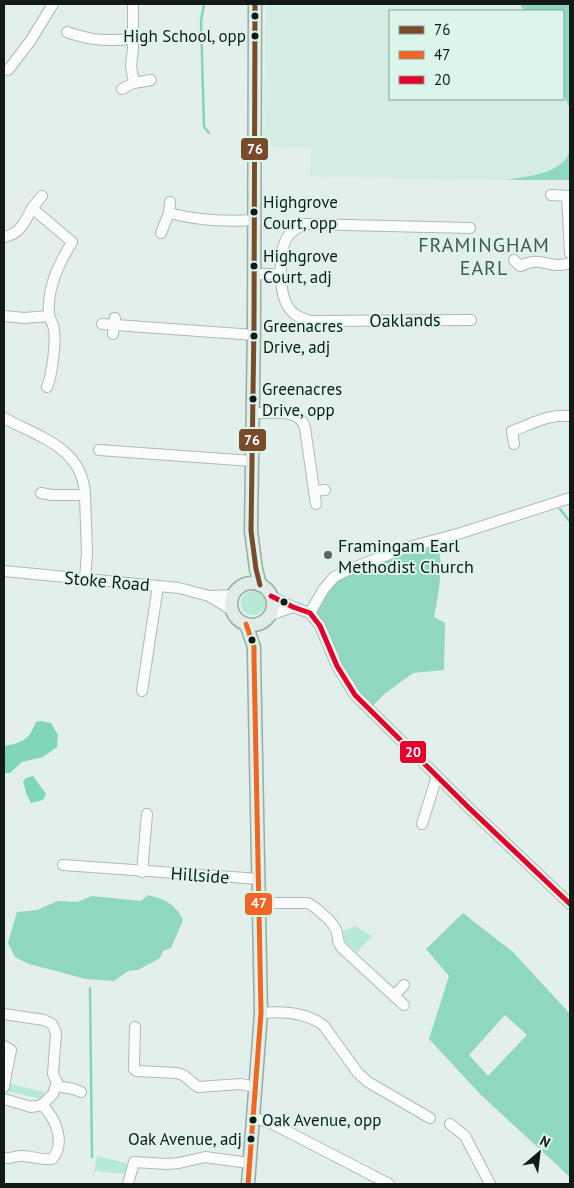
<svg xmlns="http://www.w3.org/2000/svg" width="574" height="1188" viewBox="0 0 574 1188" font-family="'PT Sans',sans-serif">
	<rect width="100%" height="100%" fill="#e2efea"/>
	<!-- built -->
	<polygon fill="#d4ede3" points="266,4 520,4 524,11 390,11 390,99 563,99 563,93 570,109 570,180 506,180 310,176 311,148 264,146"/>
	<!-- green -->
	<g fill="#b6ead7">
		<circle cx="253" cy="603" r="12"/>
		<polygon points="356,926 372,936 357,952 345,942 343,931"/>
		<polygon points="4,1082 50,1094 44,1100 4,1090"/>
		<polygon points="97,1156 125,1163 127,1167 126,1174 94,1171"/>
	</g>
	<!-- forest -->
	<g fill="#90d7c1" fill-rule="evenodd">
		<polygon points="520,4 570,4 570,109 563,93 563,11 524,11"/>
		<path d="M 570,150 L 570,180 L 506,180 C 527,176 563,175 570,150 Z"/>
		<path d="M 438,546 C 444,562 438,600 434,617 L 445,623 L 444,670 L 413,673 L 383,695 L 372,707 L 349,679 L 315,615 L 332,585 L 342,576 L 411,552 Z"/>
		<path d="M 148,895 C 164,899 176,904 183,920 L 171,948 L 163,951 L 160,958 L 138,970 L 128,971 L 114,981 L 86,979 L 29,964 L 15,957 L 8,943 L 17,912 L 37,910 L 58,901 L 77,902 L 92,896 L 141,901 Z"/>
		<path d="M 463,913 L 513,952 L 570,1014 L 570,1177 L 481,1095 L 429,1039 L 449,976 L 426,949 ZM 505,1015 L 527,1035 L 488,1076 L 469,1055 Z"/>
	</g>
	<!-- water -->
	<g fill="#7fd6bb">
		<path d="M 41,721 L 51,723 L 58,735 L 57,747 L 43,757 L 22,762 L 10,773 L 5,773 L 4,746 C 22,743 29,740 36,722 Z"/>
		<polygon points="33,776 46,794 43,800 31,803 27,795 23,782 26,778"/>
	</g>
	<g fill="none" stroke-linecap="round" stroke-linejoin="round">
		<!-- stream -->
		<g stroke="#7fd6bb" stroke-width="2.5">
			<polyline points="204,4 201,21 204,127 209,133"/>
			<polyline points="560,509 570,522"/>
			<polyline points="90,988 92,1157"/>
		</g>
		<!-- minor casing -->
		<g stroke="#afb9b5" stroke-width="12">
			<g id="minor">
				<polyline points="133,4 133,48 131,66 134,83 151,80"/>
				<path d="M 67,32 C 92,41 106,41 133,39"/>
				<polyline points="8,70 31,40 53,4"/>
				<polyline points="122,89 134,83"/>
				<polyline points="551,195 570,196"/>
				<polyline points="567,196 570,253"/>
				<polyline points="32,208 42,196"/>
				<polyline points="169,213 170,202"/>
				<path d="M 470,228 L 305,224 C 299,227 293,230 289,235 C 278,247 279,288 286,303 C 291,314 300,318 310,321 L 471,320"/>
				<path d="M 161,233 L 169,213 C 196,220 225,222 254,220"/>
				<path d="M 4,237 C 20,234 25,222 32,208 L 72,242 C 58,265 47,288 49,315 C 50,320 54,325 54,330 C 56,342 52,376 47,387"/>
				<path d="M 514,260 L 520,266 C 524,265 528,262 532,262 C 546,260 553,269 570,263"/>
				<polyline points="254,274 281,274"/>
				<polyline points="4,316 24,318 49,316"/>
				<polyline points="102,324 254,335"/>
				<polyline points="113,334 115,318"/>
				<path d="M 253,413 C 271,414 300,407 305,428 L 316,504"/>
				<path d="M 4,418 C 39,437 83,448 85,495"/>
				<path d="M 514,444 L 512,431 C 533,424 546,414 570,416"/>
				<polyline points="99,450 252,461"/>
				<polyline points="314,491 325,490"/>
				<polyline points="41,493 52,495 85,495 87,553 85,579"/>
				<polyline points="4,571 179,588 209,596 232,610"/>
				<polyline points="210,596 234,595"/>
				<polyline points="271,596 293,607 310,613 320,626 337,666 355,695 468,807 570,904"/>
				<polyline points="310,613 323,590 334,577 350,569 405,548 461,533 570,498"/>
				<polyline points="270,615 293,607"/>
				<polyline points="142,691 158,586"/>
				<polyline points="422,824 437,776"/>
				<polyline points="63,865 258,879"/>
				<polyline points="142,872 147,814"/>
				<path d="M 259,903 L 307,903 C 314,905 334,923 336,930 C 339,937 336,942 342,948 L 404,1005"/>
				<polyline points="394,996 404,985"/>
				<path d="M 261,1013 C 282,1011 307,1012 324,1026 L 358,1073 L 368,1082 L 430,1118"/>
				<polyline points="4,1014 44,1020 52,1024 56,1033 53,1074 57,1082 53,1094 42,1105 31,1107 4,1099"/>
				<polyline points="135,1027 134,1069 137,1071 177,1073 183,1075 198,1087 241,1084 255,1087"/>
				<polyline points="4,1046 11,1050 7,1070"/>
				<polyline points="4,1069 7,1070 4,1087"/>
				<polyline points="56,1086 74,1089 81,1092"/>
				<polyline points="252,1117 271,1123 389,1184"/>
				<polyline points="450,1124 465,1136 490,1184"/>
				<path d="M 4,1158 C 11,1159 17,1155 24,1156 C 34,1157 42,1160 52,1159 C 66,1144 56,1118 42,1105"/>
				<polyline points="128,1184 134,1162 167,1164 179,1163 205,1157 249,1163"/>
			</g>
		</g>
		<!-- major casing -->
		<g stroke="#98ada6" stroke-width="15">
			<g id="major">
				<polyline points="255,4 254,325 251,531 256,569 260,585"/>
				<circle cx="252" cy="604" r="21"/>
				<polyline points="246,624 254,647 254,657 261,1013 248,1184"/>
			</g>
		</g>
		<!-- minor -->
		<use href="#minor" stroke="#fbfdfc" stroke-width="10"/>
		<!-- major -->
		<use href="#major" stroke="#e1ece8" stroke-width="12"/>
		<!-- bus-1 casing -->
		<g stroke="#dcf5eb" stroke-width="9">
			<polyline id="bus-1" points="255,4 254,325 251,531 256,569 260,585"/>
		</g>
		<!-- bus-2 casing -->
		<g stroke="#dcf5eb" stroke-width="9">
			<polyline id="bus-2" points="246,624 254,647 254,657 261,1013 248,1184"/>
		</g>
		<!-- bus-3 casing -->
		<g stroke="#dcf5eb" stroke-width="9">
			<polyline id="bus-3" points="271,596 293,607 310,613 320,626 337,666 355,695 468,807 570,904"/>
		</g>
		<!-- bus-1 -->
		<use href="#bus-1" stroke="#7a4b2a" stroke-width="5"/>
		<!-- bus-2 -->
		<use href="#bus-2" stroke="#f26522" stroke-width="5"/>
		<!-- bus-3 -->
		<use href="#bus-3" stroke="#e4002b" stroke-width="5"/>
	</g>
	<!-- markers -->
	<g fill="#121a17" stroke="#dcf5eb" stroke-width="2">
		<circle cx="255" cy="16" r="4.5"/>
		<circle cx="255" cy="36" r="4.5"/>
		<circle cx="254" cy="212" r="4.5"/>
		<circle cx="254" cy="266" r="4.5"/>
		<circle cx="254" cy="336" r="4.5"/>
		<circle cx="253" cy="399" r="4.5"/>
		<circle cx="284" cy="602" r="4.5"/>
		<circle cx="252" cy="640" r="4.5"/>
		<circle cx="253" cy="1120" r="4.5"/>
		<circle cx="251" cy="1139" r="4.5"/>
	</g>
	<circle fill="#5b6561" stroke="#dcf5eb" stroke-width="2" cx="328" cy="555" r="5"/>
	<g text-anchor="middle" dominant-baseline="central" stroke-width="4" stroke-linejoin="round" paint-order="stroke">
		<!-- bus labels -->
		<g font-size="17" fill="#121a17" stroke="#dcf5eb" text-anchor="start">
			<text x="246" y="36" text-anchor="end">High School, opp</text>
			<text x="263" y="202">Highgrove<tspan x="263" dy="21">Court, opp</tspan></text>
			<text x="263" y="256">Highgrove<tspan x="263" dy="21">Court, adj</tspan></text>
			<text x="263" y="326">Greenacres<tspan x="263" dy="21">Drive, adj</tspan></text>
			<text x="262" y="389">Greenacres<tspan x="262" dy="21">Drive, opp</tspan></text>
			<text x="262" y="1120">Oak Avenue, opp</text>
			<text x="242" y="1139" text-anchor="end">Oak Avenue, adj</text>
		</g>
		<!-- street labels -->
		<g font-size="18" fill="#121a17" stroke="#dcf5eb">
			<text transform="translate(405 320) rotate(-1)">Oaklands</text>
			<text transform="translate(107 581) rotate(5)">Stoke Road</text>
			<text transform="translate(200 875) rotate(4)">Hillside</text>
		</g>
		<!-- poi labels -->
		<g font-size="18" fill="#121a17" stroke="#dcf5eb" text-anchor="start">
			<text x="338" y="545">Framingam Earl<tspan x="338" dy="21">Methodist Church</tspan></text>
		</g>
		<!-- quarter labels -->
		<g font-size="20" letter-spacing="1" fill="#435850" stroke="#dcf5eb">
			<text x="484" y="245">FRAMINGHAM<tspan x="484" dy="23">EARL</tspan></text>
		</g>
	</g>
	<g stroke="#dcf5eb" stroke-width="2">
		<rect x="240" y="137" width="29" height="24" rx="5" fill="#7a4b2a"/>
		<rect x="238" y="428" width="29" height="24" rx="5" fill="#7a4b2a"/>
		<rect x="399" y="740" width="28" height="24" rx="5" fill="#e4002b"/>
		<rect x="244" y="892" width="29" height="24" rx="5" fill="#f26522"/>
	</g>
	<g font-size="14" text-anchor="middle" font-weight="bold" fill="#fff">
		<text x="255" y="154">76</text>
		<text x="252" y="445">76</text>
		<text x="413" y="757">20</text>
		<text x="259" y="908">47</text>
	</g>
	<!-- border -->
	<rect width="574" height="1188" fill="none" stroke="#121a17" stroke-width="10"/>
	<!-- legend -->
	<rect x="389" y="10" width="175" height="90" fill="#dcf5eb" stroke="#8b9d96"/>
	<rect x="399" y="26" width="25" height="8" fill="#7a4b2a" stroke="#8b9d96"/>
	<text x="434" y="35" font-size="15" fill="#121a17">76</text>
	<rect x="399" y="51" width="25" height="8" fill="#f26522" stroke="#8b9d96"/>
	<text x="434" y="60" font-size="15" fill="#121a17">47</text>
	<rect x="399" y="76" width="25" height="8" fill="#e4002b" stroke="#8b9d96"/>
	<text x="434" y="85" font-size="15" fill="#121a17">20</text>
	<!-- north arrow -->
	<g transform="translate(539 1153) rotate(28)" stroke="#dcf5eb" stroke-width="4" paint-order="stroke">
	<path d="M0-4L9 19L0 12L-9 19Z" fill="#121a17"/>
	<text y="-8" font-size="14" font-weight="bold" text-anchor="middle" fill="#121a17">N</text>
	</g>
</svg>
